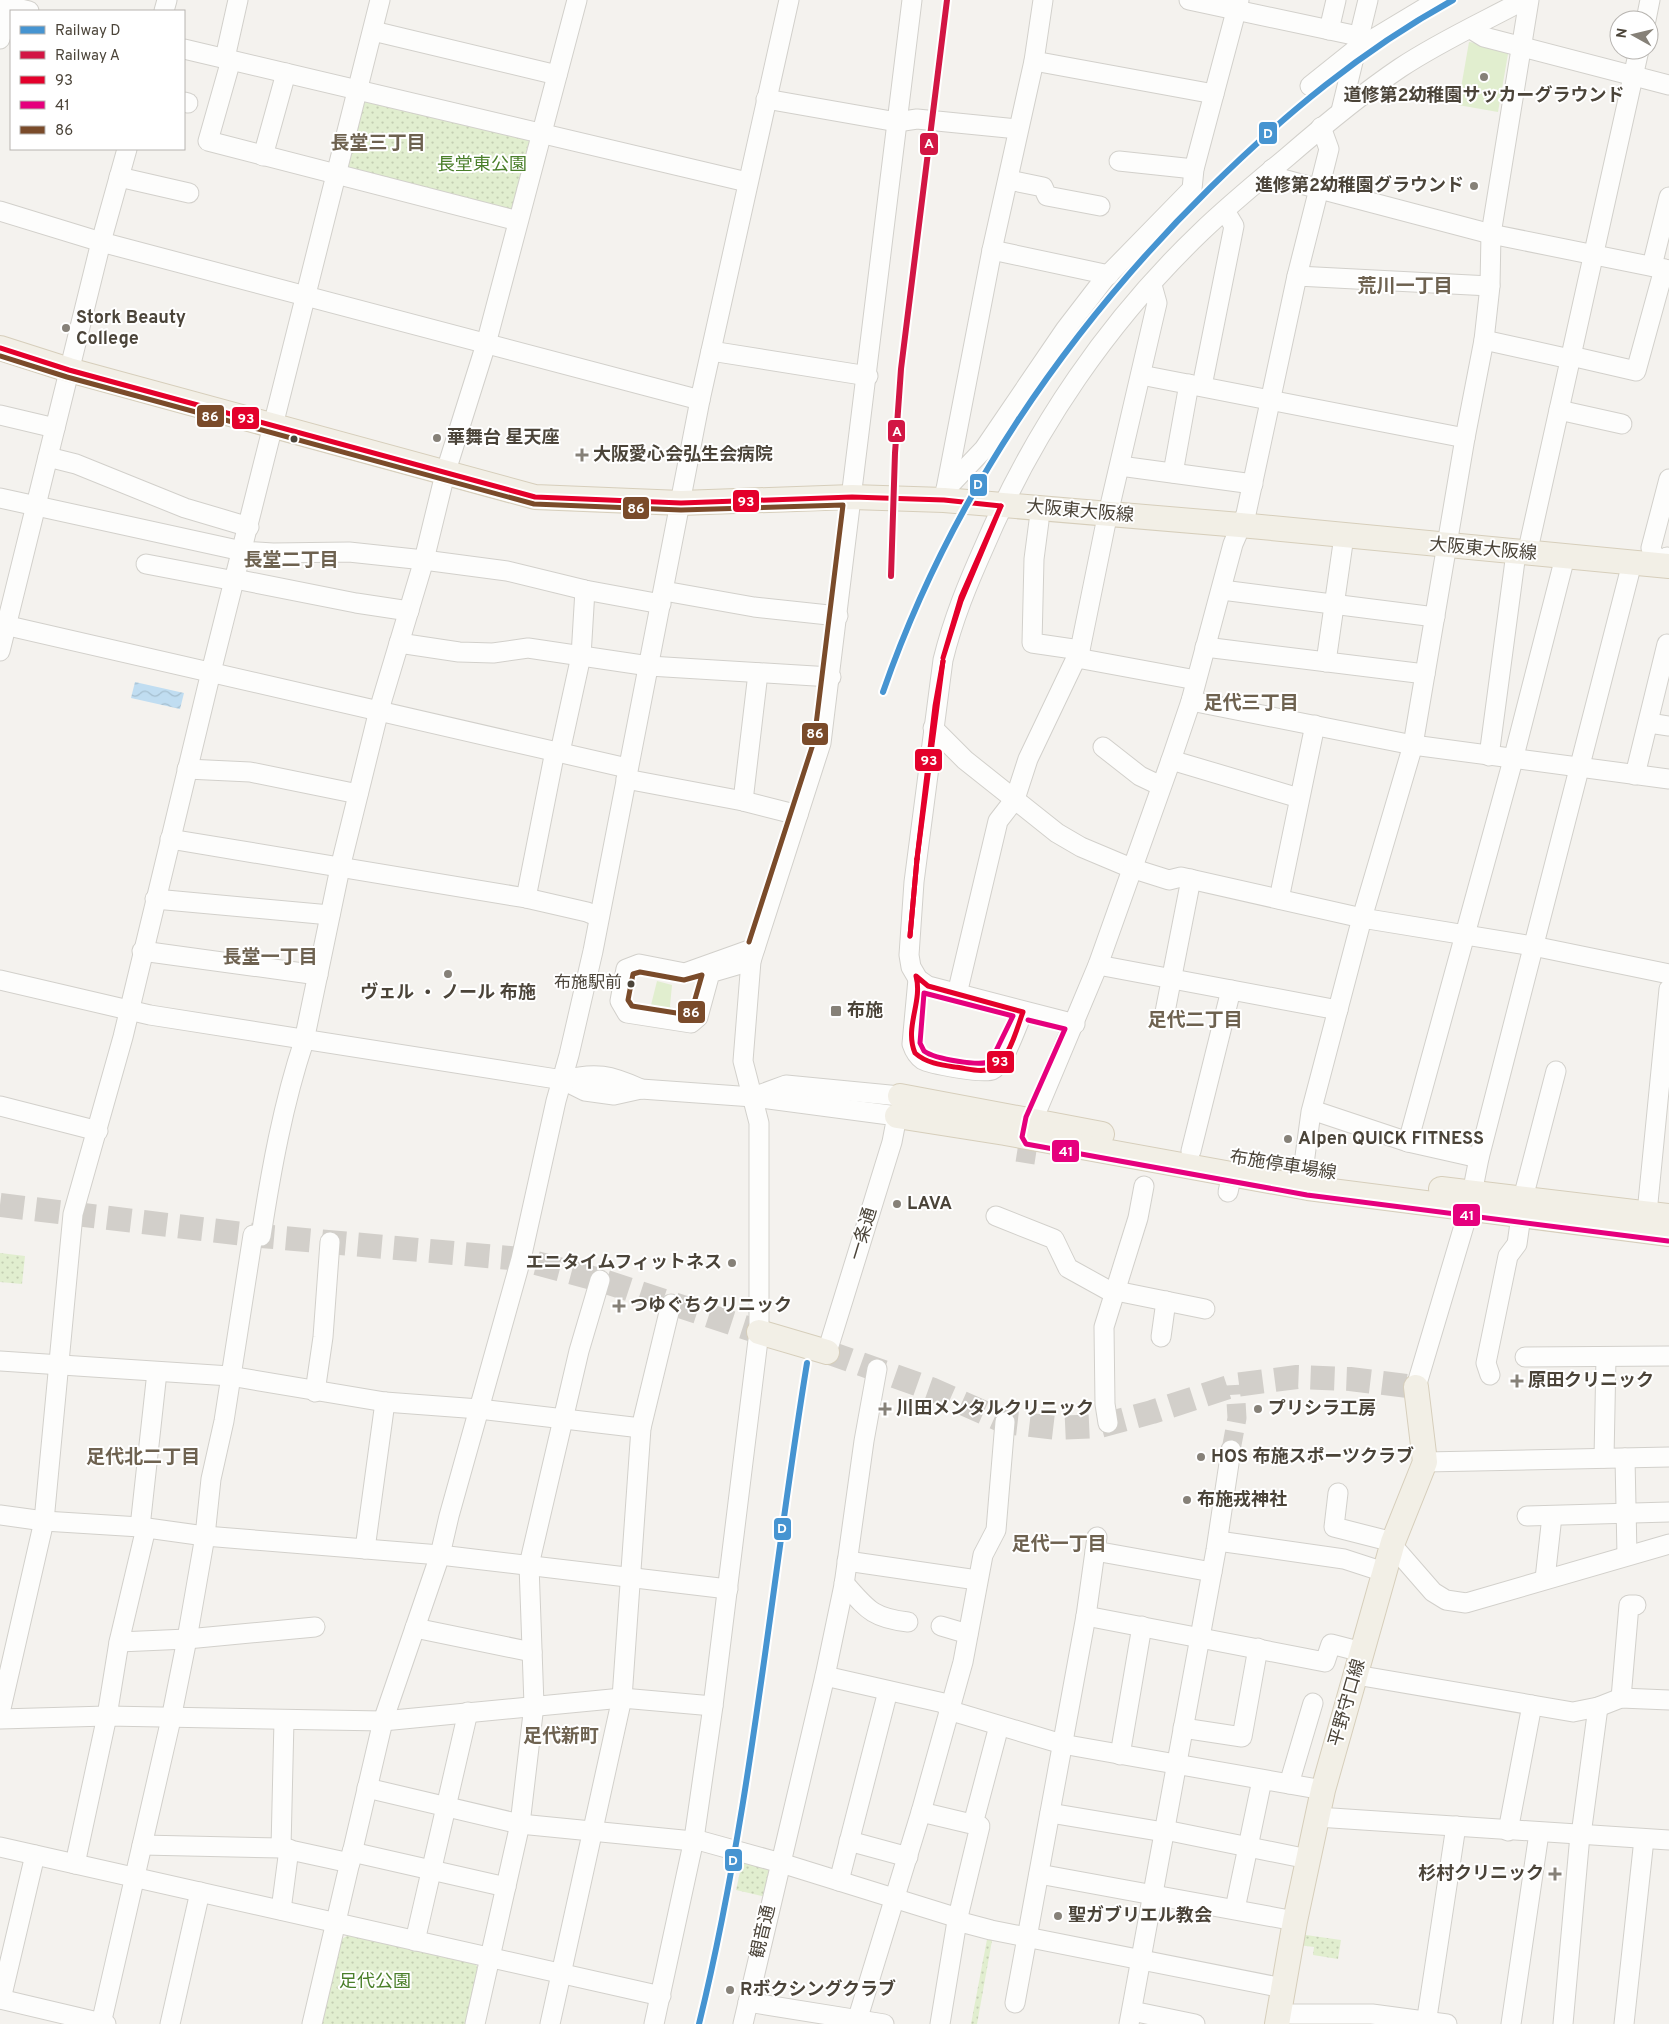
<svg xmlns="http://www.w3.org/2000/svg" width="1669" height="2024" viewBox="0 0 1669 2024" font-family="Overpass,'Noto Sans JP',sans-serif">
	<defs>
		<pattern id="park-dots" width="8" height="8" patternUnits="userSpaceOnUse" patternTransform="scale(1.25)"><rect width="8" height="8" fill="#e1eecf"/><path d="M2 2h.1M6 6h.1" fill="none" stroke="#c3cdb2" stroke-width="1.8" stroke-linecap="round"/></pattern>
		<pattern id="water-waves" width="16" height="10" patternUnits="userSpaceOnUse" patternTransform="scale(1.25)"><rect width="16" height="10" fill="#c0ddf1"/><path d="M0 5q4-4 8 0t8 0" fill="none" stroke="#a6bfcf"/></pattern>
	</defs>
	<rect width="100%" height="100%" fill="#f4f2ee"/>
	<!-- green -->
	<g fill="#e1eecf">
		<polygon points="1469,42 1509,48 1498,112 1458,105"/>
		<polygon points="657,981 672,985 670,1006 675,1015 650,1009"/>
	</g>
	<!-- park -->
	<g fill="url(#park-dots)">
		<polygon points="361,96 535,137 513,215 344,170"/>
		<polygon points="0,1253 25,1256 22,1284 0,1282"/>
		<polygon points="743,1859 773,1865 766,1897 736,1890"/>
		<polygon points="350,1934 473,1960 478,1968 467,2024 321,2024 342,1939"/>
		<polygon points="988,1934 993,1935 977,2024 971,2024"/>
		<polygon points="1299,1934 1341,1940 1338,1959 1313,1955 1314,1947 1298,1945"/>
	</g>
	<!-- water -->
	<polygon fill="url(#water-waves)" points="135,682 184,693 180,709 131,698"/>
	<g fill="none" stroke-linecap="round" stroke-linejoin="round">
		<!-- minor-tunnel -->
		<g stroke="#d2cfca" stroke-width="19" stroke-dasharray="19 9" stroke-linecap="butt">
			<polyline points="1025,1163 1029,1137"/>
			<polyline points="1231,1450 1237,1418 1235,1385"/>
		</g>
		<!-- major-tunnel -->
		<g stroke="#d2cfca" stroke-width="24" stroke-dasharray="24 12" stroke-linecap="butt">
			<polyline points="0,1205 261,1236 521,1259 600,1280 759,1332"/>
			<polyline points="827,1352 931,1389 1005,1422 1056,1428 1100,1426 1152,1412 1235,1385 1297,1377 1350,1379 1416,1387"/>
		</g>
		<!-- minor casing -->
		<g stroke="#d2d0cb" stroke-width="21">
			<g id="minor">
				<polyline points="1189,0 1358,36"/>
				<polyline points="0,4 29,11"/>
				<polyline points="164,11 167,0"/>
				<polyline points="1646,20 1650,0"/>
				<polyline points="1471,29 1484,37 1669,85"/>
				<polyline points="1329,30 1336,0"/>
				<polyline points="373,31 557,75"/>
				<polyline points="0,39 11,0"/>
				<polyline points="184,49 747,182"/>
				<polyline points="225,58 238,0"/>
				<polyline points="231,60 208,141 518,221"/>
				<polyline points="1034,61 1214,94"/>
				<polyline points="1310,86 1355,50 1438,0"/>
				<polyline points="766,99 897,122 917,119 1018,129"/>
				<polyline points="184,102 188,103"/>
				<polyline points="1341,111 1368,0"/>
				<polyline points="263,156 286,73"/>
				<polyline points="1119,161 1194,169"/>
				<polyline points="1272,169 1282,179 1491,234 1669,270"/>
				<polyline points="119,177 189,193"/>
				<polyline points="1009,180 1043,187 1047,196 1100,206"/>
				<polyline points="0,211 101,242 700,400"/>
				<polyline points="992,250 1109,275"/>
				<polyline points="1652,266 1669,197"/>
				<polyline points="1297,276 1490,286"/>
				<polyline points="1484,340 1570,359"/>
				<polyline points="711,351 868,376"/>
				<polyline points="1571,356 1636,371 1664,269"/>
				<polyline points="1141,375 1465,438"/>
				<polyline points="1202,386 1234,226 1225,211"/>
				<polyline points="1559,410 1622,424"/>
				<polyline points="0,415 55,428"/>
				<polyline points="48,457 76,464 185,508 249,527"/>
				<polyline points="1120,466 1253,484"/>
				<polyline points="1173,473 1189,384"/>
				<polyline points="946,489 984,449 1065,330 1105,278 1192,189 1194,169 1239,0"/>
				<polyline points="946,489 992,250 1034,61 1043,0"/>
				<polyline points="0,498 242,551 273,553 349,552 424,560 507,571 585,590 661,604"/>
				<polyline points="1039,521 1034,559 1032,643 1080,650"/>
				<polyline points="1527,554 1639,50"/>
				<polyline points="1667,557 1658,565 1651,548 1669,479"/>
				<polyline points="146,564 235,581"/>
				<polyline points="235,579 356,603 409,611"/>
				<polyline points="1222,590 1435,617"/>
				<polyline points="664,591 754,607 838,616"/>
				<polyline points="0,624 627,768"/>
				<polyline points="399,643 459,652 493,653 528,648 649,666 831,677"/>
				<polyline points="1205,647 1425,674"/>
				<polyline points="0,651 101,242 127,149"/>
				<polyline points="1077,658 1196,680"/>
				<polyline points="1326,662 1344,536"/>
				<polyline points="1191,701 1413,745 1669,779"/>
				<polyline points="1649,723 1669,726"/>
				<polyline points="933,728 965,760 1057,833 1081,847 1131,868 1169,880 1181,877 1362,918 1533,946 1669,974"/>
				<polyline points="1103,747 1140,776 1161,786"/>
				<polyline points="560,752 581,656 585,590"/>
				<polyline points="1489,756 1516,553"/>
				<polyline points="1171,760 1299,798"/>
				<polyline points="187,769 250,772 358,794"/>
				<polyline points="1635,775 1667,644"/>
				<polyline points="626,779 743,801 798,815"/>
				<polyline points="743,801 758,673"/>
				<polyline points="170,839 526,898 587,912 599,917"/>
				<polyline points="526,898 555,751"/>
				<polyline points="155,899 330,915"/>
				<polyline points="1279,899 1315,725"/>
				<polyline points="142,951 318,975"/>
				<polyline points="751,961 710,973 698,1017 691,1023 627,1013 620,1001 626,969 639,964 685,973 755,948"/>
				<polyline points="1098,965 1338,1010"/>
				<path d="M 918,979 L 912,1044 C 914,1050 917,1056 923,1060 C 930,1064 984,1074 992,1070 C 1004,1065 1017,1025 1023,1012"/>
				<polyline points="0,980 150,1015 563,1080 585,1091 614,1095 641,1089 753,1097 897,1116 892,1142 827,1352"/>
				<polyline points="957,994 998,821 1015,799 1028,759 1080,650 1105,527 1157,303 1152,285"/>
				<polyline points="1164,1017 1191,879"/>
				<path d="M 1075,1024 L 928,986 L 918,979 L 911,967 L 909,955 L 914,882 L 943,660 C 953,619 968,583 985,545 C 1035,428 1109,320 1201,232 C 1228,206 1257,182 1286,158 C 1323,126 1360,95 1400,68 C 1439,42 1483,22 1524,0"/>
				<path d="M 563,1080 C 596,1072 610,1075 641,1089"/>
				<polyline points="756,1096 786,1085 900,1096"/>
				<polyline points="0,1106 98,1131"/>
				<polyline points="1312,1110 1408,1142 1479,1158"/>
				<polyline points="1030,1133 1033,1120 1098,965 1171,760 1191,701 1233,544 1246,514 1297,276 1329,149 1321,127"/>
				<polyline points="1408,1142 1513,760 1565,557"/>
				<polyline points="1191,1151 1231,990"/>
				<polyline points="1308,1188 1303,1171 1311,1112 1362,918 1413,745 1465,438 1484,340 1490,286 1491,234 1529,0"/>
				<polyline points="1228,1192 1232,1174"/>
				<polyline points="1523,1198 1556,1071"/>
				<polyline points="1647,1213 1669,989"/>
				<polyline points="996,1216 1054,1239 1068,1268 1115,1294"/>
				<path d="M 261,1236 C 271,1171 283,1104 304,1041 L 340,868 L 379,710 L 424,560 L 445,474 L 486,344 L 577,0"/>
				<polyline points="1116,1291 1205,1309"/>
				<polyline points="1161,1337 1166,1301"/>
				<polyline points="1525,1357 1669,1356"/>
				<polyline points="0,1361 230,1376 385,1402 479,1409 641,1428"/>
				<polyline points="1490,1375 1486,1363 1508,1256 1517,1244 1521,1216"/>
				<polyline points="1416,1387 1469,1209 1479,1158 1632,563"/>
				<polyline points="315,1392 323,1337 330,1242"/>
				<polyline points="1108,1423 1105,1404 1104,1327 1138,1218 1144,1186"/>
				<polyline points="1604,1458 1606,1357"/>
				<polyline points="1625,1458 1627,1555"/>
				<polyline points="1425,1462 1669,1457"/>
				<polyline points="1338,1493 1334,1527 1393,1542"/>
				<polyline points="0,1515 44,1521 140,1527 205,1536 440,1555 728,1589"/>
				<polyline points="1527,1516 1669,1512"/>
				<polyline points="140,1527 157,1372"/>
				<polyline points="1218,1541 1344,1559 1384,1572"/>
				<polyline points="1392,1545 1433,1592 1446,1600 1466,1603 1669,1544"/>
				<polyline points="365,1549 385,1402"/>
				<polyline points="1095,1551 1212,1572"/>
				<polyline points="847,1561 977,1580"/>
				<polyline points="1545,1579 1552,1516"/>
				<path d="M 844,1583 C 867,1609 872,1618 908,1622"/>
				<polyline points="1086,1616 1325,1662 1331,1644 1362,1652"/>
				<polyline points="941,1626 968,1634"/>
				<polyline points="415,1628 532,1652"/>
				<polyline points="119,1642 187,1639 315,1627"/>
				<polyline points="1356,1675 1532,1705 1508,1831"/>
				<polyline points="825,1676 948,1704 948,1710"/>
				<polyline points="1621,1698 1629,1605 1636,1605"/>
				<polyline points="1532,1705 1573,1712 1598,1707 1621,1698 1669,1700"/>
				<polyline points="948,1710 1062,1744 1323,1790"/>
				<polyline points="0,1713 44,1521 73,1214 123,1037 211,672 380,0"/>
				<polyline points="0,1719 107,1716 383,1721 622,1698 713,1706"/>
				<polyline points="1183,1728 1242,1737 1258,1648"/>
				<polyline points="1120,1755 1142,1626"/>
				<polyline points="1289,1784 1313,1703"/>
				<polyline points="367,1788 520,1824 693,1841"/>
				<polyline points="921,1812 980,1826 957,1921"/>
				<polyline points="1050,1813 1164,1832"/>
				<polyline points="1317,1817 1669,1840"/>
				<polyline points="973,1824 999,1726"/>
				<polyline points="1165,1830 1308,1859"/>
				<polyline points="1581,1835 1598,1707"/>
				<polyline points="694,1839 781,1863 958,1918"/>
				<polyline points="849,1841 908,1857"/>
				<polyline points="142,1845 281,1848 350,1863"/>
				<polyline points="0,1847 661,1996"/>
				<polyline points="281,1848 284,1720"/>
				<polyline points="352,1852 506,1887"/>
				<polyline points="75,1864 107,1716 119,1642 146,1528"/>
				<polyline points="1039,1874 1295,1921"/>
				<polyline points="839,1881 888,1691"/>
				<polyline points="1235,1909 1262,1780"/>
				<polyline points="281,1910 289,1849"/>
				<polyline points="415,1941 468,1712"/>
				<polyline points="0,1999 106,2024"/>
				<polyline points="1,1999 35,1855"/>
				<polyline points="748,2002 884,2024"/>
				<polyline points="1015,2003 1086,1616 1097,1537"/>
				<polyline points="1132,2011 1195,2024"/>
				<polyline points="1278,2014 1372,2014 1447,2024"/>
				<polyline points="101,2024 171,1719 187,1639 205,1536 211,1479 224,1421 253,1235"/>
				<polyline points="170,2024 200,1892"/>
				<polyline points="312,2024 383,1721 440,1555 449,1516 521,1259 556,1101 569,1055 593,951 700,400 789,0"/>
				<polyline points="475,2024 520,1824 534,1705 529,1565 579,1351 600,1280"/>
				<polyline points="550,2024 622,1698 641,1428 671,1304"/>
				<polyline points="654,2024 694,1839 713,1706 759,1332 759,1123 743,1061 751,961 821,743 912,0"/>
				<polyline points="743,2024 825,1676 844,1585 864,1441 877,1369"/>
				<polyline points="856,2024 921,1812 963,1662 983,1555 996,1530 1005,1422"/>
				<polyline points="940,2024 957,1921 991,1930 1283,1988"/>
				<polyline points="1129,2024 1216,1550 1231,1450"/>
				<polyline points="1426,2024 1456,1826"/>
				<polyline points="1511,2024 1539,1833"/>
				<polyline points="1563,2024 1580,1835"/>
				<polyline points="1624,2024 1644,1839"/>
			</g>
		</g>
		<!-- major casing -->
		<g stroke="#d6cebb" stroke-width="26">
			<g id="major">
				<polyline points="0,348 69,370 535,497 681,503 852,497 944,500 1240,525 1669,566"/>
				<polyline points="900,1096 1102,1134"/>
				<polyline points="897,1116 1005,1133 1308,1188 1669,1234"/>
				<polyline points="1441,1189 1669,1216"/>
				<polyline points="759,1332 827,1352"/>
				<polyline points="1277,2024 1295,1921 1323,1790 1393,1542 1425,1462 1416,1387"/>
			</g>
		</g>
		<!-- minor -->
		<use href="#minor" stroke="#fdfdfc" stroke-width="19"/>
		<!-- major -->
		<use href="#major" stroke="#f2efe6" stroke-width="24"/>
		<!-- bus-1 casing -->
		<g stroke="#fff" stroke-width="9">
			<g id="bus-1">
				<polyline points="0,348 69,370 535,497 681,503 852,497 944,500 1001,506"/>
				<polygon points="1001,506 961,601 943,658 961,597"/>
				<polyline points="917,859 935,706 943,661"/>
				<polyline points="917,859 943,661"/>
				<polyline points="910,936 917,859"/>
				<polyline points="910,936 917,859"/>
				<path d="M 916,976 L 928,986 L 1023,1012 C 1016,1030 1009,1065 986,1070 C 977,1072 965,1068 955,1067 C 941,1065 926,1063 915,1053 C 904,1027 923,1002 916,976 Z"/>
			</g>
		</g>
		<!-- bus-2 casing -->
		<g stroke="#fff" stroke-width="9">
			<g id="bus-2">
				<path d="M 924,993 L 1013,1016 L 991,1061 C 981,1067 935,1059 924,1051 L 920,1043 Z"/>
				<polyline points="1028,1020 1065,1029 1026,1117 1022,1137 1026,1144 1307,1195 1668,1241"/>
			</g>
		</g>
		<!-- bus-3 casing -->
		<g stroke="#fff" stroke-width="9">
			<g id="bus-3">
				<polyline points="0,356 67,377 534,504 681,510 843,505 814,741 749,942"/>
				<polygon points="640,972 684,980 702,975 691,1013 689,1015 632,1006 628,1000 633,974"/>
			</g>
		</g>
		<!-- bus-1 -->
		<use href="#bus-1" stroke="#e4002b" stroke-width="5"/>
		<!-- bus-2 -->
		<use href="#bus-2" stroke="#e5007d" stroke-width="5"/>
		<!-- bus-3 -->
		<use href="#bus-3" stroke="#7a4b2a" stroke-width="5"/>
		<!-- rail-1 casing -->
		<g stroke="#fff" stroke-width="10">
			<g id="rail-1">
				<path d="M 883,692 C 950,499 1066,330 1210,188 C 1284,115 1362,50 1453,0"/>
				<path d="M 699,2024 C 752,1807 771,1583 807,1363"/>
			</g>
		</g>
		<!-- rail-2 casing -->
		<g stroke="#fff" stroke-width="10">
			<polyline id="rail-2" points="891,576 895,453 901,369 947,0"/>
		</g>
		<!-- rail-1 -->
		<use href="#rail-1" stroke="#4694d1" stroke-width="6"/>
		<!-- rail-2 -->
		<use href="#rail-2" stroke="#d21644" stroke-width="6"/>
	</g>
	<!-- markers -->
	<g fill="#868178" stroke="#fff" stroke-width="2">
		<circle cx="1484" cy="77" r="5"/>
		<circle cx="1474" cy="186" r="5"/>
		<circle cx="66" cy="328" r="5"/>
		<circle cx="437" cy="438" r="5"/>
		<path d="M579.5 447.5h5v5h5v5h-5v5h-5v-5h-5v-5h5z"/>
		<circle cx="448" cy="974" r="5"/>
		<rect x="830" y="1005" width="12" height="12" rx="2.5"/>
		<circle cx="1288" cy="1139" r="5"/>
		<circle cx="897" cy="1204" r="5"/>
		<circle cx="732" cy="1263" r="5"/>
		<path d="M616.5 1298.5h5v5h5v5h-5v5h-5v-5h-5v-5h5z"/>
		<path d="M1514.5 1373.5h5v5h5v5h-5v5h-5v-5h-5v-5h5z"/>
		<path d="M882.5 1401.5h5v5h5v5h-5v5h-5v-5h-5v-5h5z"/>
		<circle cx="1258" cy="1409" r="5"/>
		<circle cx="1201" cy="1457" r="5"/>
		<circle cx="1187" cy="1500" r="5"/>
		<path d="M1552.5 1866.5h5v5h5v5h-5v5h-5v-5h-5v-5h5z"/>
		<circle cx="1058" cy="1916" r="5"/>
		<circle cx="730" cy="1990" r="5"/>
	</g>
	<g fill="#4b4439" stroke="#fff" stroke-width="2">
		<circle cx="294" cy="439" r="4.5"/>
		<circle cx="631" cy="984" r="4.5"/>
	</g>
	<g text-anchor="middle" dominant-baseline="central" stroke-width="4" stroke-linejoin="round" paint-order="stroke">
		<!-- bus labels -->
		<g font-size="17" fill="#4b4439" stroke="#fff" text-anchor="end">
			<text x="622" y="984">布施駅前</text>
		</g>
		<!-- poi labels -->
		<g font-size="18" font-weight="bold" fill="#4b4439" stroke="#fff" text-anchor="start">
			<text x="1484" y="96" text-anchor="middle">道修第2幼稚園サッカーグラウンド</text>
			<text x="1464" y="186" text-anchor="end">進修第2幼稚園グラウンド</text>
			<text x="76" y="318">Stork Beauty<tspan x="76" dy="21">College</tspan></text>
			<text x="447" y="438">華舞台 星天座</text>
			<text x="593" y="455">大阪愛心会弘生会病院</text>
			<text x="448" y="993" text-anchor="middle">ヴェル ・ ノール 布施</text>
			<text x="847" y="1011">布施</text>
			<text x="1298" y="1139">Alpen QUICK FITNESS</text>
			<text x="907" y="1204">LAVA</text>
			<text x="722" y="1263" text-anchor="end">エニタイムフィットネス</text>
			<text x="630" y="1306">つゆぐちクリニック</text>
			<text x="1528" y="1381">原田クリニック</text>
			<text x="896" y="1409">川田メンタルクリニック</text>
			<text x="1268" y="1409">プリシラ工房</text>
			<text x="1211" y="1457">HOS 布施スポーツクラブ</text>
			<text x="1197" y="1500">布施戎神社</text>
			<text x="1544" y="1874" text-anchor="end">杉村クリニック</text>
			<text x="1068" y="1916">聖ガブリエル教会</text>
			<text x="740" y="1990">Rボクシングクラブ</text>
		</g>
		<!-- park labels -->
		<g font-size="18" fill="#4a7f2a" stroke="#fff">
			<text x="482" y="165">長堂東公園</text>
			<text x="375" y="1982">足代公園</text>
		</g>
		<!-- street labels -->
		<g font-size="18" fill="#4b4439" stroke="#fff">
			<text transform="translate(1080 512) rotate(5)">大阪東大阪線</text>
			<text transform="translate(1483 550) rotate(5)">大阪東大阪線</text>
			<text transform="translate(1283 1166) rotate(9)">布施停車場線</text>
			<text transform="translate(864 1234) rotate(-73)">一条通</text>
			<text transform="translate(1348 1703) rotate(-74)">平野守口線</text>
			<text transform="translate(764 1932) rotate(-77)">観音通</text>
		</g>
		<!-- neighbourhood labels -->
		<g font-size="19" font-weight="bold" fill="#6e6250" stroke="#fff">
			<text x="378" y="144">長堂三丁目</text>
			<text x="1405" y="287">荒川一丁目</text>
			<text x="291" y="561">長堂二丁目</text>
			<text x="1251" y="704">足代三丁目</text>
			<text x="270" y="958">長堂一丁目</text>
			<text x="1195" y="1021">足代二丁目</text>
			<text x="143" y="1458">足代北二丁目</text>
			<text x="1059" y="1545">足代一丁目</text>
			<text x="561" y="1737">足代新町</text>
		</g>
	</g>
	<g stroke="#fff" stroke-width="2">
		<rect x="1258" y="121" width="20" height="24" rx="5" fill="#4694d1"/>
		<rect x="919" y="132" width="20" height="24" rx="5" fill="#d21644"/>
		<rect x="196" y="404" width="29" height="24" rx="5" fill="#7a4b2a"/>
		<rect x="231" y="406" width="29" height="24" rx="5" fill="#e4002b"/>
		<rect x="887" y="419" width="19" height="24" rx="5" fill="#d21644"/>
		<rect x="969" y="473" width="19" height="24" rx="5" fill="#4694d1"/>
		<rect x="732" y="489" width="28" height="24" rx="5" fill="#e4002b"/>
		<rect x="622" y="496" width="28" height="24" rx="5" fill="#7a4b2a"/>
		<rect x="801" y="722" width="28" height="24" rx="5" fill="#7a4b2a"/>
		<rect x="914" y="748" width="29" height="24" rx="5" fill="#e4002b"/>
		<rect x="677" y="1000" width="29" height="24" rx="5" fill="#7a4b2a"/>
		<rect x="986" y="1050" width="29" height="24" rx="5" fill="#e4002b"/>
		<rect x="1051" y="1139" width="29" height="24" rx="5" fill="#e5007d"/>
		<rect x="1452" y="1203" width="29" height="24" rx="5" fill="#e5007d"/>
		<rect x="773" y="1517" width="19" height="24" rx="5" fill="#4694d1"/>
		<rect x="724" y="1848" width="19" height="24" rx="5" fill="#4694d1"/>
	</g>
	<g font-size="14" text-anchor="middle" font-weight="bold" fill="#fff">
		<text x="1268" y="138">D</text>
		<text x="929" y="148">A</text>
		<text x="210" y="421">86</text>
		<text x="246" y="423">93</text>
		<text x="897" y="436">A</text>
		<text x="978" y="489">D</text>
		<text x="746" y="506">93</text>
		<text x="636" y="513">86</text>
		<text x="815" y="738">86</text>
		<text x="929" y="765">93</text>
		<text x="691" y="1017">86</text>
		<text x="1000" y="1066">93</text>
		<text x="1066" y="1156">41</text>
		<text x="1467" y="1220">41</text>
		<text x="782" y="1533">D</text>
		<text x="733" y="1865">D</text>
	</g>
	<!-- legend -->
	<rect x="10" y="10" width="175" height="140" fill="#ffffff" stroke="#b7b4b0"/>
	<rect x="20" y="26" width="25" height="8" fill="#4694d1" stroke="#b7b4b0"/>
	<text x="55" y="35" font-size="15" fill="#4b4439">Railway D</text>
	<rect x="20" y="51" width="25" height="8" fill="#d21644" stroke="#b7b4b0"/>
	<text x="55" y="60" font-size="15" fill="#4b4439">Railway A</text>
	<rect x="20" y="76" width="25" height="8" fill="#e4002b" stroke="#b7b4b0"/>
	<text x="55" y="85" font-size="15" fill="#4b4439">93</text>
	<rect x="20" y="101" width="25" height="8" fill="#e5007d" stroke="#b7b4b0"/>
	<text x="55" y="110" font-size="15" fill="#4b4439">41</text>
	<rect x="20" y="126" width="25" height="8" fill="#7a4b2a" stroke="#b7b4b0"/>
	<text x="55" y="135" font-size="15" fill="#4b4439">86</text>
	<!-- north arrow -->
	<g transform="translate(1634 35) rotate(278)"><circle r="24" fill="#ffffff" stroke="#b7b4b0"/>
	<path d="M0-4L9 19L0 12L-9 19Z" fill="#868178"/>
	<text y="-8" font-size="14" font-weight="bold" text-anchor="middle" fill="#4b4439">N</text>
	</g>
</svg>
